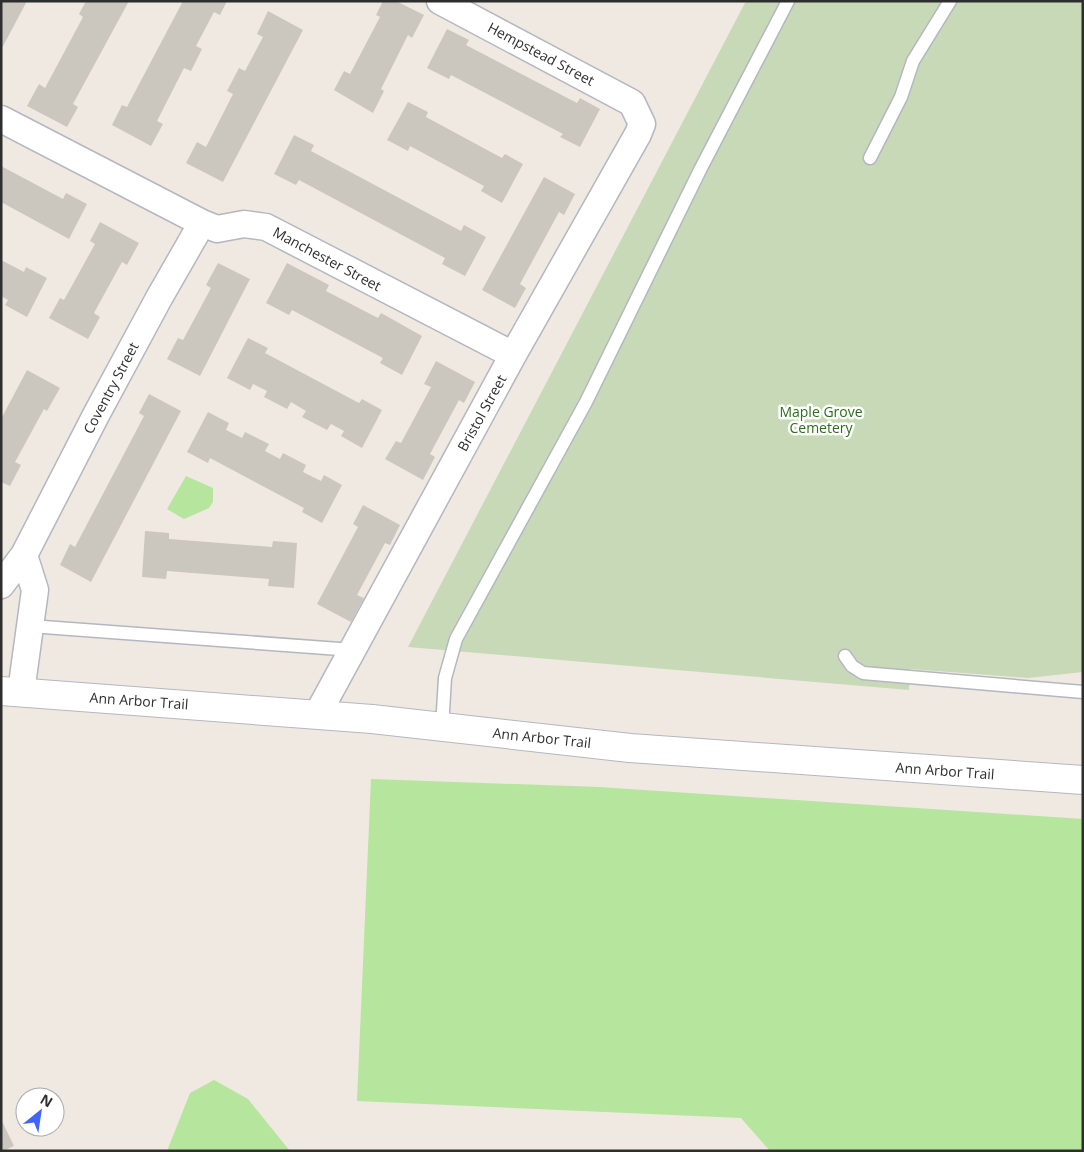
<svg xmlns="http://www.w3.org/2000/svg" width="1084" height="1152" font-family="'Open Sans',sans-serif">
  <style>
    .green { fill: #b6e59e }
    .cemetery { fill: #c8d9b8 }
    .building { fill: #cbc7bf }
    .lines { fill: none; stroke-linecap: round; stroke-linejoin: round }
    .service-casing { stroke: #b4b7c1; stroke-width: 15 }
    .minor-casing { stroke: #b4b7c1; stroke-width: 29 }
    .tertiary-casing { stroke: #b4b7c1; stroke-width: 30 }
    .service { stroke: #fff; stroke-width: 12 }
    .minor { stroke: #fff; stroke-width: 26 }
    .tertiary { stroke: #fff; stroke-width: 28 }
    .labels { text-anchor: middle; stroke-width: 5; stroke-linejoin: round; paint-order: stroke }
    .street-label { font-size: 14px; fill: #2e2e2e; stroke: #fff }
    .park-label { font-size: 14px; fill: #2c6e1b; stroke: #fff }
  </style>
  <rect width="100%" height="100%" fill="#efe9e1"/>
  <path class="green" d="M186,476L213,488V502L209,508L184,519L167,509Z
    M371,779L599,787L1083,819V1151H770L741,1118L357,1101Z
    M214,1080L248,1099L290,1151H167L190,1093Z"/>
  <path class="cemetery" d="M746,1H1083V672L1028,678L910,669L909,690L408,647Z"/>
  <path class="building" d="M1,1H27L1,50Z
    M86,1H129L73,104L78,107L67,127L27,106L39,84L45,88L83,17L79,14Z
    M183,1H227L220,15L214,12L196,46L202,49L191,71L184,68L157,121L163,124L151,146L112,125L122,105L127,107Z
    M383,1H396L424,15L412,38L408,35L381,89L384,91L373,113L334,90L344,71L350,74L380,17L376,15Z
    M268,11L303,30L223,182L186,163L197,142L206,147L233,94L227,91L239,68L245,71L263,37L257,34Z
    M447,29L469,40L466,45L577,103L580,98L600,109L580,147L560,137L563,134L451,75L449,79L427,68Z
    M408,102L428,112L426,117L502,158L505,154L523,164L502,203L481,191L484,186L410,146L408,151L387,140Z
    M294,135L314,145L311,151L461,231L464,225L486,237L465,276L442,264L445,258L299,180L296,185L274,174Z
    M1,166L63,199L66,193L87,204L69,239L1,202Z
    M544,177L575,194L564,215L559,212L520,284L526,288L515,308L482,290Z
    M100,222L139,243L127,265L122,262L94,313L100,317L88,339L49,318L60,298L64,300L95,244L90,241Z
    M1,260L24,272L26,267L47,278L27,317L5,305L8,300L1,296Z
    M218,263L250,279L200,376L167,359L178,338L183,340L211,288L206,285Z
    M287,263L329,285L326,291L378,318L381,313L422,336L402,375L380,363L383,358L292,310L289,315L266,303Z
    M248,338L268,348L265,353L359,403L362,399L382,410L362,448L341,436L344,431L331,424L327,430L302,417L306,411L291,402L287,409L264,397L267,391L253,384L250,390L227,378Z
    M436,361L475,382L464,403L459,400L430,454L435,457L423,480L385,459L396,441L401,443L431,387L424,384Z
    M27,370L60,388L47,411L44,409L15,462L21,465L10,486L1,482V419Z
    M149,394L181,411L91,582L60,565L70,544L75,547L144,416L139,413Z
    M208,412L229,423L226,430L242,438L245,432L269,444L265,451L280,459L283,453L306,465L303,472L321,481L324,475L342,485L322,523L302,512L304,508L210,458L208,463L187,452Z
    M363,505L400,525L390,545L385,543L357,595L364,598L351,622L317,604L358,527L353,524Z
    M145,531L169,533V539L272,547L273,541L297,543L294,588L268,586L269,579L167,571L166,579L142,577Z
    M1,1119L14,1146L3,1151H1Z"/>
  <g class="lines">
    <g class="service-casing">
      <path id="service" d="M870,158L901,97L913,61L950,1
        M30,626L353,650
        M845,656L852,666L863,673L1083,692
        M442,727L445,678L456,639L586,402L700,170L788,1"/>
    </g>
    <g class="minor-casing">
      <path id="minor" d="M1,119L202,223L217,229L244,224L266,227L513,355
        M1,585L24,555L96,415L159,298L202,223
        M21,692L35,590L24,555
        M317,715L513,355L638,134L642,124L632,103L440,1"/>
    </g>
    <g class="tertiary-casing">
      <path id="tertiary" d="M1,691L372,719L630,748L1083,780"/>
    </g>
    <use href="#service" class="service"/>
    <use href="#minor" class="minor"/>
    <use href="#tertiary" class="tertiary"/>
  </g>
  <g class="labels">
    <g class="street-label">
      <text transform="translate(541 54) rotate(28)" y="5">Hempstead Street</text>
      <text transform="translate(327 259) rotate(28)" y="5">Manchester Street</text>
      <text transform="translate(111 388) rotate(-62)" y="5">Coventry Street</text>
      <text transform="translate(482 413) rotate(-61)" y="5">Bristol Street</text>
      <text transform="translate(139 701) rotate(4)" y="5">Ann Arbor Trail</text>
      <text transform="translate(542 738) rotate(6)" y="5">Ann Arbor Trail</text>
      <text transform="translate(945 771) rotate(4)" y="5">Ann Arbor Trail</text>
    </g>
    <g class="park-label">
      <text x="821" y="417">Maple Grove<tspan x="821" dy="16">Cemetery</tspan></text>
    </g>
  </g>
  <rect width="1084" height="1152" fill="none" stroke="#2e2e2e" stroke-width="5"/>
  <g transform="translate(40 1112) rotate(30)"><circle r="24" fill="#ffffff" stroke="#ababab"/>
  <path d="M0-4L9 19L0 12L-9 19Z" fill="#4264fb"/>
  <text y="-8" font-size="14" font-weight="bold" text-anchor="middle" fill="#2e2e2e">N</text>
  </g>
</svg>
